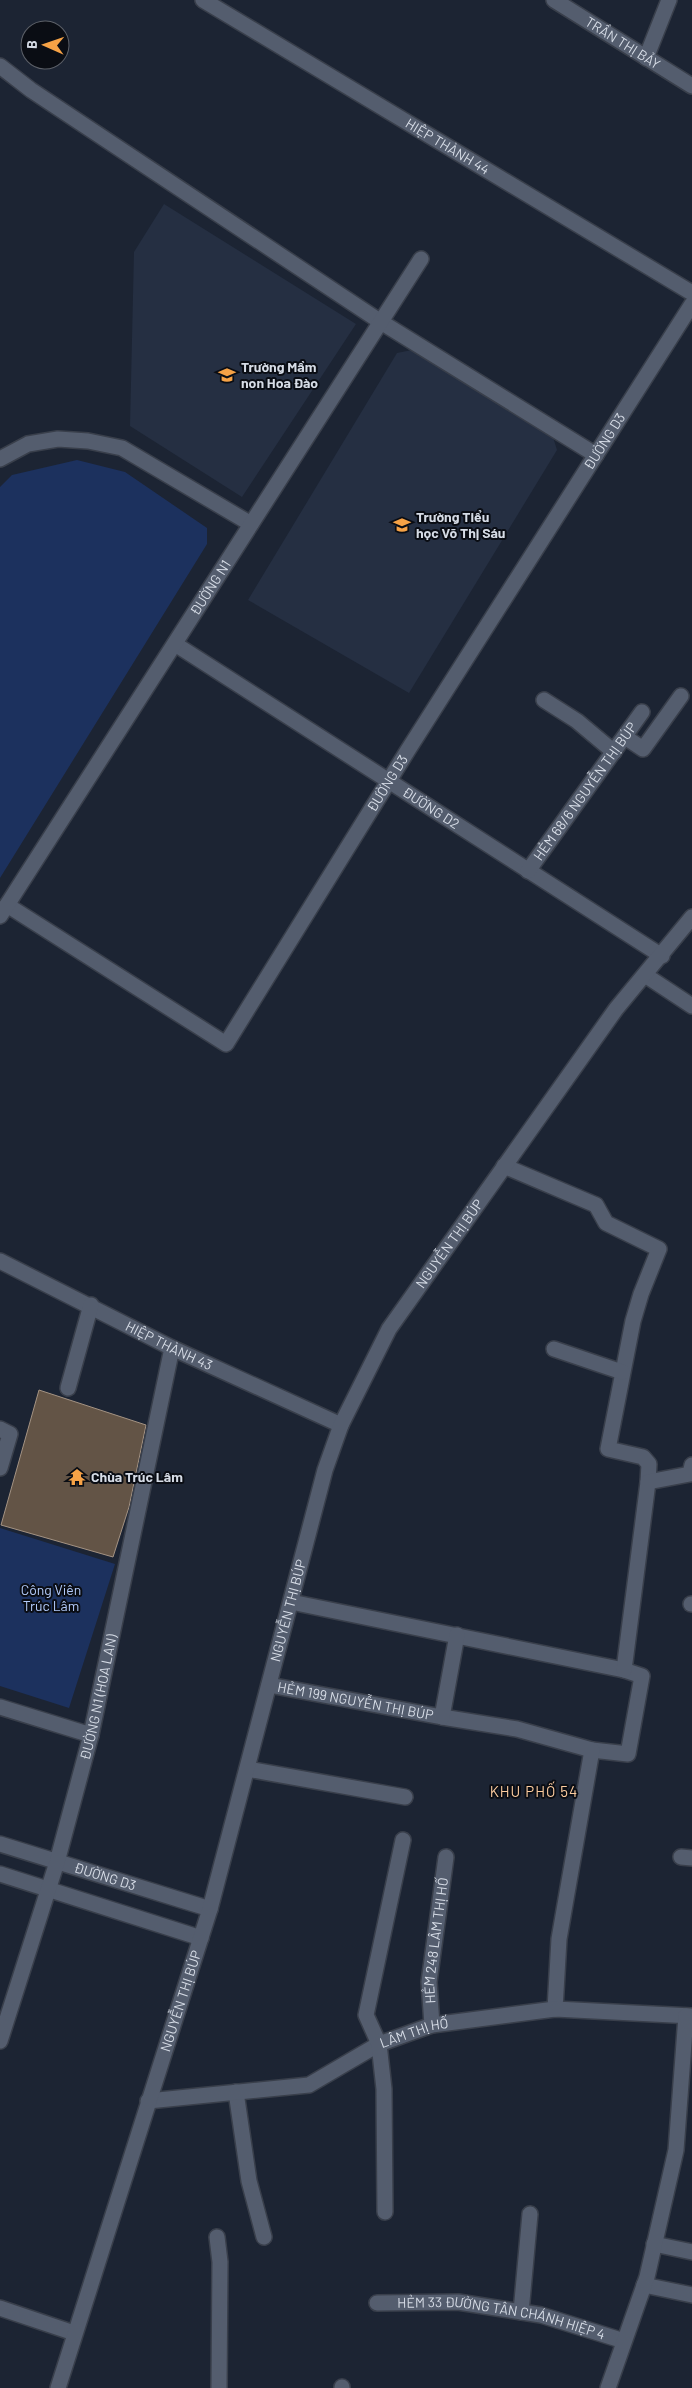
<svg xmlns="http://www.w3.org/2000/svg" width="692" height="2388" font-family="Barlow,sans-serif">
  <style>
    .built { fill: #252f42 }
    .green { fill: #1c315e }
    .building { fill: #635446; stroke: #a49383 }
    .lines { fill: none; stroke-linecap: round; stroke-linejoin: round }
    .minor-casing { stroke: #393f4b; stroke-width: 18 }
    .minor { stroke: #545d6e; stroke-width: 15 }
    .labels { text-anchor: middle; stroke-width: 4; stroke-linejoin: round; paint-order: stroke }
    .street-label { font-size: 14px; fill: #d6dce6; stroke: #0a0d14 }
    .poi-label { font-size: 14px; font-weight: bold; fill: #d6dce6; stroke: #0a0d14; text-anchor: start }
    .park-label { font-size: 14px; fill: #b4ccfc; stroke: #0a0d14 }
    .neighbourhood-label { font-size: 15px; letter-spacing: 1px; fill: #fdcda0; stroke: #0a0d14 }
  </style>
  <rect width="100%" height="100%" fill="#1c2433"/>
  <path class="built" d="M164,204L356,324L242,497L130,426L134,252Z
    M412,350L552,434L557,450L409,693L248,600L397,353Z"/>
  <path class="green" d="M77,460L125,472L207,528V544L0,878V487L12,475Z
    M0,1528L115,1564L69,1708L0,1686Z"/>
  <path class="building" d="M39,1390L146,1425L129,1507L113,1557L1,1525Z"/>
  <g class="lines">
    <g class="minor-casing">
      <g id="minor">
        <path id="s1" d="M203,0L692,293"/>
        <path id="s2" d="M554,0L692,86"/>
        <path d="M646,58L669,0"/>
        <path d="M0,66L31,90L381,322L596,455"/>
        <path d="M0,459L28,444L58,439L88,441L122,448L251,524"/>
        <path id="s3" d="M175,644L662,956"/>
        <path d="M544,700L577,721L614,752"/>
        <path d="M625,737L643,749L681,696"/>
        <path id="s4" d="M528,871L642,712"/>
        <path id="s5" d="M7,905L226,1044L408,750L692,304"/>
        <path id="s6" d="M0,916L421,259"/>
        <path d="M645,975L692,1006"/>
        <path d="M504,1166L596,1205L606,1223L659,1249L641,1294L633,1321L608,1449L643,1457L649,1464L648,1482"/>
        <path id="s7" d="M0,1261L172,1348L341,1425"/>
        <path d="M554,1349L622,1372"/>
        <path d="M68,1388L91,1305"/>
        <path d="M0,1429L10,1434L0,1468"/>
        <path d="M291,1602L624,1670L642,1676L628,1754L592,1750"/>
        <path d="M691,1604H692"/>
        <path d="M624,1670L648,1482L690,1474L692,1465"/>
        <path id="s8" d="M269,1685L442,1717L517,1729L592,1750L559,1939L555,2009"/>
        <path d="M0,1707L91,1735"/>
        <path d="M442,1717L457,1635"/>
        <path d="M247,1769L405,1797"/>
        <path id="s9" d="M0,1844L210,1909"/>
        <path d="M681,1857L692,1858"/>
        <path d="M0,1874L201,1938"/>
        <path id="s10" d="M432,2025L429,1982L446,1857"/>
        <path id="s11" d="M0,2041L57,1862L91,1735L172,1348"/>
        <path d="M236,2092L249,2181L264,2237"/>
        <path id="s12" d="M148,2101L309,2085L379,2044L432,2025L555,2009L692,2016"/>
        <path d="M385,2212L384,2089L379,2044L366,2015L403,1840"/>
        <path d="M217,2237L220,2262L219,2388"/>
        <path d="M654,2244L692,2252"/>
        <path d="M644,2285L692,2295"/>
        <path id="s13" d="M377,2303L458,2302L541,2315L624,2341"/>
        <path d="M0,2308L74,2333"/>
        <path d="M521,2312L530,2214"/>
        <path id="s14" d="M58,2388L210,1909L325,1470L341,1425L389,1329L616,1009L692,917"/>
        <path d="M342,2388V2387"/>
        <path d="M608,2388L647,2277L676,2150L686,2016"/>
      </g>
    </g>
    <use href="#minor" class="minor"/>
  </g>
  <defs>
    <g id="school-bare" transform="scale(1.35)"><path d="M0-5L7-2L0 1L-7-2ZM-4 1L0 2.5L4 1V4Q0 6-4 4Z" fill="#f6a246" stroke="#0a0d14" stroke-width="2.5" paint-order="stroke"/></g>
    <g id="temple-bare" transform="scale(1.35)"><path d="M0-6L5-2H3V0L6.5 2.5H4V6H1.5V3h-3V6H-4V2.5H-6.5L-3 0V-2H-5Z" fill="#f6a246" stroke="#0a0d14" stroke-width="2.5" paint-order="stroke"/></g>
  </defs>
  <g fill-rule="evenodd">
    <use href="#school-bare" x="227" y="375"/>
    <use href="#school-bare" x="402" y="525"/>
    <use href="#temple-bare" x="77" y="1477"/>
  </g>
  <g class="labels">
    <g class="street-label">
      <text dy="5" stroke="none"><textPath href="#s2" startOffset="81">TRẦN THỊ BẢY</textPath></text>
      <text dy="5" stroke="none"><textPath href="#s1" startOffset="285">HIỆP THÀNH 44</textPath></text>
      <text dy="5" stroke="none"><textPath href="#s5" startOffset="971">ĐƯỜNG D3</textPath></text>
      <text dy="5" stroke="none"><textPath href="#s6" startOffset="390">ĐƯỜNG N1</textPath></text>
      <text dy="5" stroke="none"><textPath href="#s5" startOffset="566">ĐƯỜNG D3</textPath></text>
      <text dy="5" stroke="none"><textPath href="#s4" startOffset="98">HẺM 68/6 NGUYỄN THỊ BÚP</textPath></text>
      <text dy="5" stroke="none"><textPath href="#s3" startOffset="304">ĐƯỜNG D2</textPath></text>
      <text dy="5" stroke="none"><textPath href="#s14" startOffset="1216">NGUYỄN THỊ BÚP</textPath></text>
      <text dy="5" stroke="none"><textPath href="#s7" startOffset="189">HIỆP THÀNH 43</textPath></text>
      <text dy="5" stroke="none"><textPath href="#s14" startOffset="811">NGUYỄN THỊ BÚP</textPath></text>
      <text dy="5" stroke="none"><textPath href="#s11" startOffset="358">ĐƯỜNG N1 (HOA LAN)</textPath></text>
      <text dy="5" stroke="none"><textPath href="#s8" startOffset="88">HẺM 199 NGUYỄN THỊ BÚP</textPath></text>
      <text dy="5" stroke="none"><textPath href="#s9" startOffset="110">ĐƯỜNG D3</textPath></text>
      <text dy="5" stroke="none"><textPath href="#s10" startOffset="85">HẺM 248 LÂM THỊ HỐ</textPath></text>
      <text dy="5" stroke="none"><textPath href="#s14" startOffset="406">NGUYỄN THỊ BÚP</textPath></text>
      <text dy="5" stroke="none"><textPath href="#s12" startOffset="280">LÂM THỊ HỐ</textPath></text>
      <text dy="5" stroke="none"><textPath href="#s13" startOffset="126">HẺM 33 ĐƯỜNG TÂN CHÁNH HIỆP 4</textPath></text>
    </g>
    <g class="poi-label">
      <text x="241" y="372">Trường Mầm<tspan x="241" dy="16">non Hoa Đào</tspan></text>
      <text x="416" y="522">Trường Tiểu<tspan x="416" dy="16">học Võ Thị Sáu</tspan></text>
      <text x="91" y="1482">Chùa Trúc Lâm</text>
    </g>
    <g class="park-label">
      <text x="51" y="1595">Công Viên<tspan x="51" dy="16">Trúc Lâm</tspan></text>
    </g>
    <g class="neighbourhood-label">
      <text x="534" y="1797">KHU PHỐ 54</text>
    </g>
  </g>
  <g transform="translate(45 45) rotate(272)"><circle r="24" fill="#0a0d14" stroke="#5c6068"/>
  <path d="M0-4L9 19L0 12L-9 19Z" fill="#f6a246"/>
  <text y="-8" font-size="14" font-weight="bold" text-anchor="middle" fill="#d6dce6">B</text>
  </g>
</svg>
